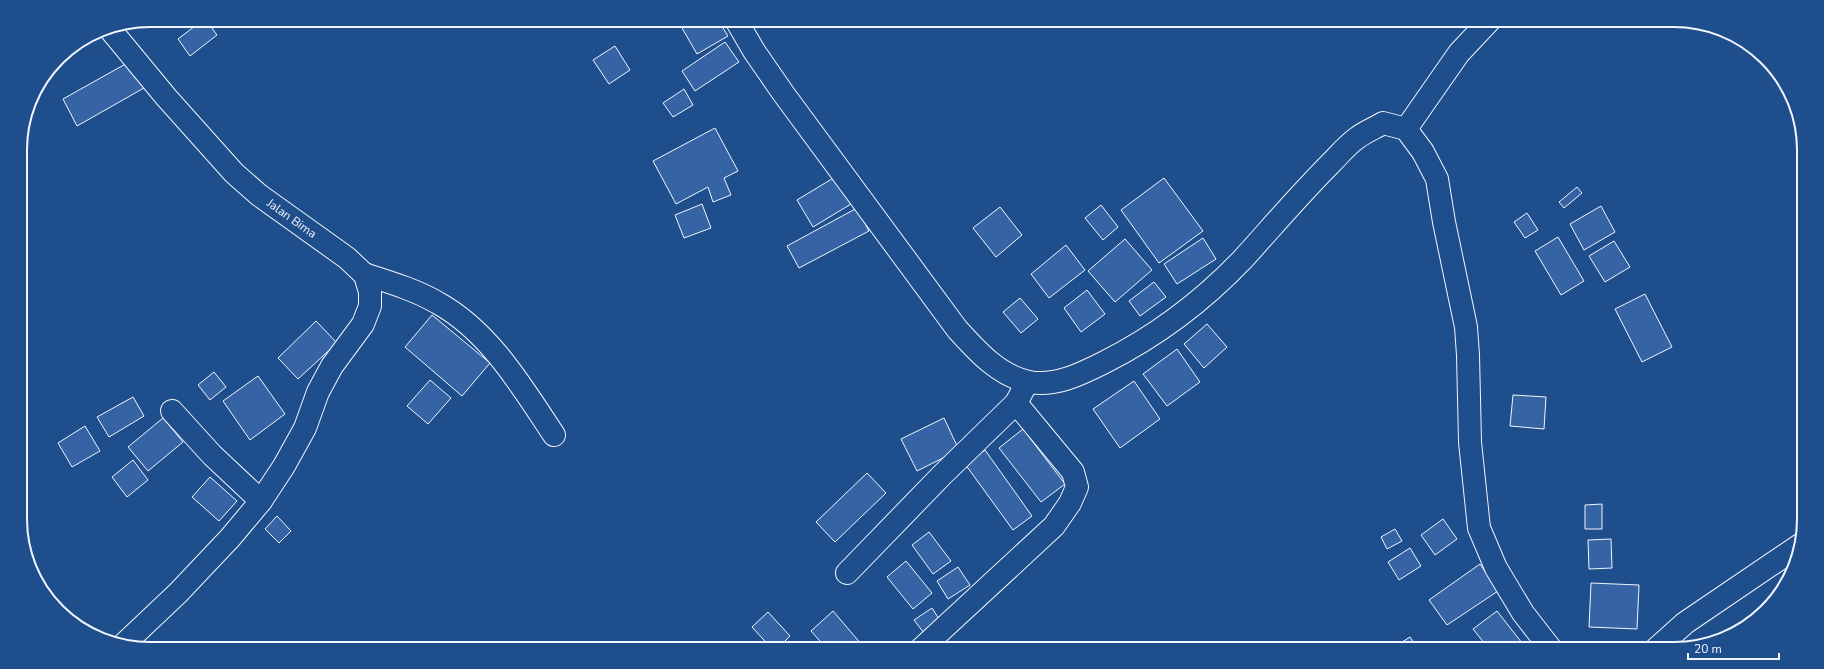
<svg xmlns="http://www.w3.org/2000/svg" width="1824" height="669" font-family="'Nunito Sans',sans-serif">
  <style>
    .building { fill: #3563a3; stroke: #f2f6ff }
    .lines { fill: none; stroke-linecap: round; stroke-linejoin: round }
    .minor-casing { stroke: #f2f6ff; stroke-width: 24 }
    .tertiary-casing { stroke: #f2f6ff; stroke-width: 24 }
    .minor { stroke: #1f4e8c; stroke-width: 22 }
    .tertiary { stroke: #1f4e8c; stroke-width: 22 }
    .labels { text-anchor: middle; stroke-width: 3; stroke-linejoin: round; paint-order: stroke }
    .street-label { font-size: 12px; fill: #f2f6ff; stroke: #1f4e8c }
    .rim { fill: none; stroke: #f2f6ff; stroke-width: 2 }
  </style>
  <rect width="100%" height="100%" fill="#1f4e8c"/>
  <path class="building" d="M178,20H194L181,26Z
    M203,20H206L217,35L190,56L178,39Z
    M695,20H718L728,36L697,54L682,28Z
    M725,42L739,62L695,91L682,71Z
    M615,46L630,70L609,84L593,60Z
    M129,62L144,88L77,126L63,99Z
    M684,89L693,105L673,117L663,103Z
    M715,128L738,171L724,178L731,195L713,202L708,187L676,204L653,161Z
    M840,174L856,201L813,227L797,200Z
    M1164,178L1203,231L1159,263L1121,210Z
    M1577,187L1582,193L1564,208L1559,202Z
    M702,204L711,228L684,238L675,215Z
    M1101,205L1118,227L1103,240L1085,218Z
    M1601,206L1615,232L1584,250L1570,224Z
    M1000,207L1022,235L996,257L973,228Z
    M857,208L869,231L799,268L787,246Z
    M1527,213L1538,230L1525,238L1514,222Z
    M1558,237L1584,281L1561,295L1535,251Z
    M1203,238L1216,259L1177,284L1164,264Z
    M1125,239L1152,270L1115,302L1088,271Z
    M1614,241L1630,267L1605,282L1589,256Z
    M1066,245L1085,270L1049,298L1031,274Z
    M1154,282L1166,297L1140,316L1129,301Z
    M1087,290L1105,314L1081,332L1064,308Z
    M1645,294L1672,347L1642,362L1615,309Z
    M1020,298L1038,319L1021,333L1003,312Z
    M432,315L490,363L462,396L405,347Z
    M316,321L337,343L298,379L278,358Z
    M1207,324L1227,347L1204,368L1184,344Z
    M1177,349L1200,382L1167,406L1143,374Z
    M214,372L226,387L210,400L198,385Z
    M258,376L285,414L250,440L223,401Z
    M430,380L451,398L428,424L407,406Z
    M1134,381L1160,419L1120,448L1093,409Z
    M1513,395L1546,397L1544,429L1510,426Z
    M133,397L144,416L109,437L97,417Z
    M163,418L183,442L148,471L128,447Z
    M944,418L959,450L917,471L901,439Z
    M85,426L100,451L72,467L58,443Z
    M1023,429L1065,484L1041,502L999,448Z
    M985,450L1032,516L1013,530L965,464Z
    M133,460L148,480L127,497L112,477Z
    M867,473L886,493L835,542L816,522Z
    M210,477L237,501L219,521L192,497Z
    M1602,504V529H1585V505Z
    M277,516L291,531L279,543L265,529Z
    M1443,519L1457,539L1435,555L1421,535Z
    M1395,529L1402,541L1387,549L1381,537Z
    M929,532L951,561L933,574L912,545Z
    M1611,539L1612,568L1589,569L1588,540Z
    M1410,548L1421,566L1399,580L1388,562Z
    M906,561L932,593L913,609L887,577Z
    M1480,564L1498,591L1447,625L1429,600Z
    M958,567L970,585L948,599L937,581Z
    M1591,583L1639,585L1637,629L1589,627Z
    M932,608L941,622L924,633L914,620Z
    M833,611L862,645L858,649H827L811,631Z
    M1497,611L1522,643L1515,649H1489L1473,629Z
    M768,612L790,636L777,649H772L752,627Z
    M1410,637L1418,649H1391Z
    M1531,641L1536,649H1520Z
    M1466,642L1470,649H1456Z"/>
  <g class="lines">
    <g class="minor-casing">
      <g id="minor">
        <path id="s1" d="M109,28L166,97L234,173L259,195L347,258L365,275L370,292V306L363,324L332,366L318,392L305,428L284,466L261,501L230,538L178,593L123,645"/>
        <path d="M1406,129L1459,53L1490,20"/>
        <path d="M364,274C389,282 416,290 438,303C490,332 522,387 554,435"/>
        <path d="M172,411L212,455L261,501"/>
        <path d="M847,573L942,475L1016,403L1023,390"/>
        <path d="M921,649L1054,526L1070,503L1077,487L1073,472L1016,403"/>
        <path d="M1656,649L1685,623L1800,545"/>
      </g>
    </g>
    <g class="tertiary-casing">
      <path id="tertiary" d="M736,20L754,51L783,93L957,329C977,351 999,376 1029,382C1055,387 1081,374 1103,363C1155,337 1203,301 1243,259C1272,227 1300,194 1331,163C1339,155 1347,145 1357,138C1365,132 1375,128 1383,123L1406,129L1423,152L1437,179L1444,222L1466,327L1468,355L1470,442L1479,528L1496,568L1523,613L1551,649"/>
    </g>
    <use href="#minor" class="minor"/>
    <use href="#tertiary" class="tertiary"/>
  </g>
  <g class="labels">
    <g class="street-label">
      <text dy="4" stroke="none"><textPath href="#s1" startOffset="265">Jalan Bima</textPath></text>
    </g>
  </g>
  <path d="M0 0H1824V669H0ZM150 27H1674A123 123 0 0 1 1797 150V519A123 123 0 0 1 1674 642H150A123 123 0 0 1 27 519V150A123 123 0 0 1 150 27Z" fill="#1f4e8c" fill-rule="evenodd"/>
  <path class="rim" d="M150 27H1674A123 123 0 0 1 1797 150V519A123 123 0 0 1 1674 642H150A123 123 0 0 1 27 519V150A123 123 0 0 1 150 27Z"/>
  <path d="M1688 653v6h91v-6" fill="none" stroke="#f2f6ff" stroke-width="2"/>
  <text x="1694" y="653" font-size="12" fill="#f2f6ff" stroke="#1f4e8c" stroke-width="3" paint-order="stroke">20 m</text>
</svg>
